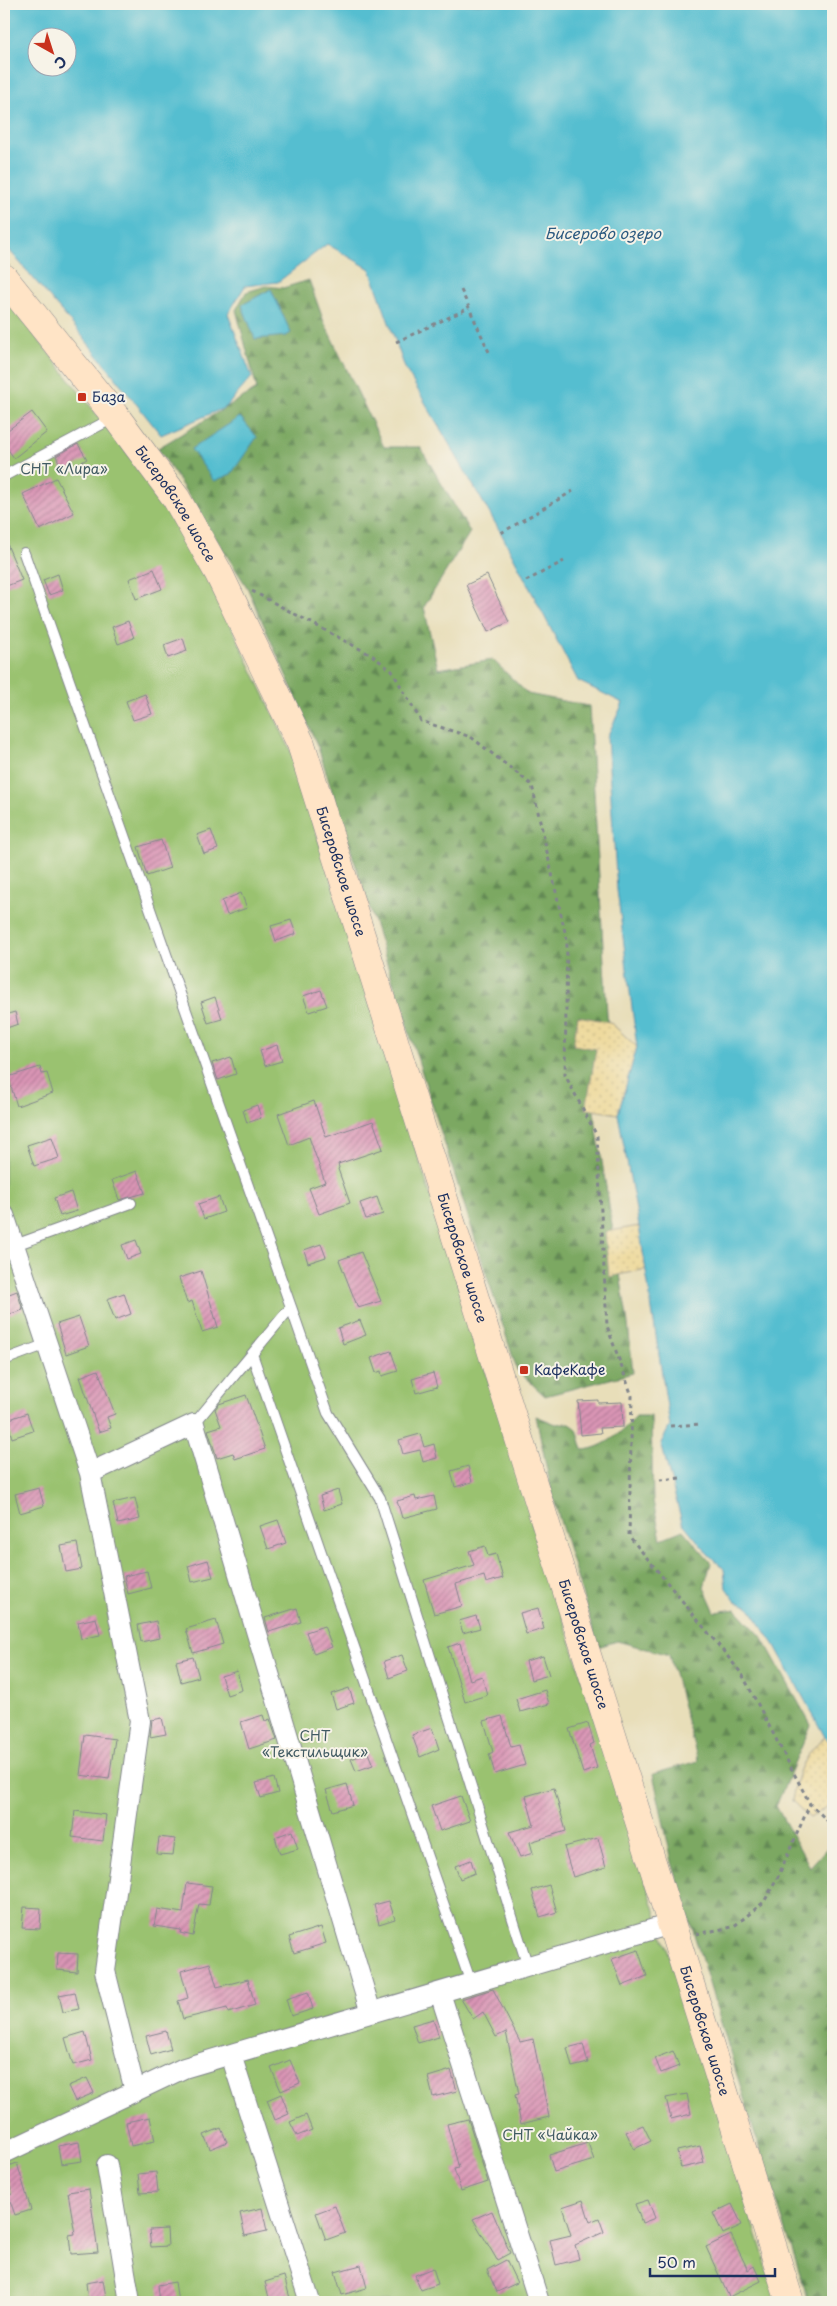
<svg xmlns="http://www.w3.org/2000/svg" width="837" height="2306" font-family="'Playpen Sans',sans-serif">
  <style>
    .forest { fill: url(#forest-firs); stroke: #4b6c60 }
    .sand { fill: url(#sand-dots); stroke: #84847e }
    .green { fill: #9ac26f; stroke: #5a7866 }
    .water { fill: #54bed0; stroke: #387697; fill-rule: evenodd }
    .building { fill: url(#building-hatch) }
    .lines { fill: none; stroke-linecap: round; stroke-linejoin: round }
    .service-casing { stroke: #82868c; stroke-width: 12 }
    .minor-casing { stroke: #82868c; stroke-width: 22 }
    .secondary-casing { stroke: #82868c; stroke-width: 29 }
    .path { stroke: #82868c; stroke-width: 3; stroke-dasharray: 4 4; stroke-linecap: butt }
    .service { stroke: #fff; stroke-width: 10 }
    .minor { stroke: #fff; stroke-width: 20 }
    .secondary { stroke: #ffe4c6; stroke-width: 28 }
    .poi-dot { fill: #c8321e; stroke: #f7f3e8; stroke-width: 2 }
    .labels { text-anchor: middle; stroke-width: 4; stroke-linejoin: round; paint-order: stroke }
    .poi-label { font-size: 14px; fill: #1b2f5e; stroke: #f7f3e8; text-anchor: start }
    .park-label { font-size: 14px; fill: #415b63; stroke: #f7f3e8 }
    .street-label { font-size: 14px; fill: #1b2f5e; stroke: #f7f3e8 }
    .water-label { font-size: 15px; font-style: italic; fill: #2c5a80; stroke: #f7f3e8 }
  </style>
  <defs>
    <pattern id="forest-firs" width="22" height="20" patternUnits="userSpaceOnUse" patternTransform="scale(1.25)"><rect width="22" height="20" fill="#7ba862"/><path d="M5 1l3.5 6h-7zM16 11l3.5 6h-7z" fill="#648954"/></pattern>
    <pattern id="sand-dots" width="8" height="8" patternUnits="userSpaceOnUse" patternTransform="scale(1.25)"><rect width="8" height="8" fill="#eeda9e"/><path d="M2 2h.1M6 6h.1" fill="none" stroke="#ccbb8a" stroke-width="1.8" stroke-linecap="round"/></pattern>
    <pattern id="building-hatch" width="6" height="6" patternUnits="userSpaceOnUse" patternTransform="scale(1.25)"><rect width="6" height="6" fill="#da95b5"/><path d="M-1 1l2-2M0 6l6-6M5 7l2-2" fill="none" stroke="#b07a96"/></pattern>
  </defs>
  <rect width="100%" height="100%" fill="#f7f3e8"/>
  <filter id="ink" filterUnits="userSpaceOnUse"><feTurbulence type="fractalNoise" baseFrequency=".02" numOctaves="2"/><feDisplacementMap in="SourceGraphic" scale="10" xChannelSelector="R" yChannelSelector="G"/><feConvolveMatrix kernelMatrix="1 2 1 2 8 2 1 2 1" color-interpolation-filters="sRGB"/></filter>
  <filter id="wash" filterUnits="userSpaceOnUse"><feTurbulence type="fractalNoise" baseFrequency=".0096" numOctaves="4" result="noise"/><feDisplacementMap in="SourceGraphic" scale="20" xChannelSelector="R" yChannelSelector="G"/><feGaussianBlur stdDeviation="1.12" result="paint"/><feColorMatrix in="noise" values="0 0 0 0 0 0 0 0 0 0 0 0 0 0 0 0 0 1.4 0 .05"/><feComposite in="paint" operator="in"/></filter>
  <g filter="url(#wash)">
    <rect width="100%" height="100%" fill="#e8deb9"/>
    <path class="forest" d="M309,280L324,322L384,447H420L470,532L424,607L438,669L493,660L528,694L589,706L608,1031L590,1087L628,1324L633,1373L545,1396L517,1370L318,747L247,587L158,448L257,389L236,310L246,292L266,286L283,288Z
      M536,1416L556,1424L569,1423L577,1429L583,1450C605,1448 622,1432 636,1416H651L653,1501L661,1539L683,1530L711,1563L704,1587L715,1612L736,1609L762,1637L811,1725L776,1806L810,1867L833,1841V2302H809L759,2147L672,1862L653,1774L698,1761L669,1655L617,1641L598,1647L552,1494Z"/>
    <path class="sand" d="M578,1016L610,1022L637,1047L618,1114L586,1109L596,1049L573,1045Z
      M639,1226L646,1269L609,1277L605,1232Z
      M825,1737L833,1745V1803L810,1818L792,1801C797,1773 802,1756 825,1737Z"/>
    <path class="green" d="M4,296L167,504L208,578L290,749L778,2302H4Z"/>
    <path class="water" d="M4,4H833V1745L825,1737L774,1644L748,1606L736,1602L726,1588L724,1569L708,1554L682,1522L661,1443L670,1426L639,1226L618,1114L637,1047L617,890L607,737L623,703L578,681L501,533L405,368L370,269L327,244L278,282L245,286L228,314L252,377L226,407L161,435L79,332L4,244ZM38,38H68V68H38Z
      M271,289L291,333L286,336L255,339L242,305Z
      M240,417L257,437L231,474L214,481L191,449Z"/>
    <g id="blocks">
      <path class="building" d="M32,412L47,432L14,458L4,444V433Z
        M78,444L87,459L64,472L56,456Z
        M56,478L74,513L40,530L23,494Z
        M4,537L22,580L4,587Z
        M154,569L162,589L136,599L129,579Z
        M58,574L63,590L49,595L43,580Z
        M487,575L509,622L488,632L466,585Z
        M128,621L134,638L118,644L112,627Z
        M183,638L187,651L168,658L164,645Z
        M145,694L152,714L133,720L126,701Z
        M211,830L218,849L204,854L197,835Z
        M161,840L170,868L147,876L138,847Z
        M241,893L247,908L227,915L222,901Z
        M291,920L296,934L276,941L271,926Z
        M321,990L327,1006L309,1012L303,996Z
        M215,997L222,1019L208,1023L201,1002Z
        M15,1012L18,1024L4,1029V1015Z
        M277,1045L282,1061L265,1066L260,1051Z
        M231,1057L236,1074L218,1080L212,1063Z
        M40,1067L42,1074L47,1073L53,1093L17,1106L8,1077Z
        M314,1101L326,1137L373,1121L383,1149L338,1164L339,1168L338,1169L350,1203L319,1214L309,1188L325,1182L309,1137L289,1145L278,1114Z
        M257,1105L261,1118L247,1123L243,1110Z
        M52,1137L59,1158L34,1166L27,1145Z
        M137,1171L145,1193L119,1200L112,1180Z
        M71,1192L77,1211L60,1216L54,1198Z
        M219,1197L224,1212L204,1219L198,1204Z
        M377,1197L383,1214L366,1219L360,1203Z
        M136,1240L141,1254L127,1259L122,1245Z
        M321,1244L326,1257L308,1263L304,1250Z
        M361,1252L381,1301L358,1308L339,1260Z
        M201,1271L218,1327L202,1332L192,1301L187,1303L179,1278Z
        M17,1291L23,1310L4,1316V1296Z
        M124,1293L131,1314L115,1320L107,1299Z
        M79,1317L89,1346L66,1354L57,1324Z
        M360,1320L366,1335L343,1344L338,1328Z
        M391,1351L398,1371L382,1376L381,1371L376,1373L371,1358Z
        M98,1370L115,1414L107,1417L111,1428L99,1432L80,1377Z
        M433,1373L437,1387L416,1393L412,1379Z
        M246,1395L265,1449L235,1459L233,1453L217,1458L208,1430L221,1426L215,1409L219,1404Z
        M598,1400V1403L622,1402L623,1427L600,1428L601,1433L581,1435L578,1401Z
        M27,1413L33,1431L12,1438L7,1420Z
        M420,1434L424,1447L434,1444L437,1458L423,1462L420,1450L403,1454L399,1440Z
        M468,1466L472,1482L455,1487L451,1471Z
        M39,1488L44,1506L20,1513L15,1494Z
        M338,1490L342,1504L324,1510L320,1496Z
        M415,1496L416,1500L434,1496L437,1509L402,1518L397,1501Z
        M135,1498L140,1519L118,1524L113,1503Z
        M278,1520L286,1543L268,1549L260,1526Z
        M77,1543L82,1569L66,1572L61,1546Z
        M485,1546L488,1556L496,1554L503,1578L486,1583L484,1576L456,1584L462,1606L434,1614L424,1580L474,1565L469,1551Z
        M208,1560L213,1577L192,1582L188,1566Z
        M147,1571L151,1588L128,1594L124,1576Z
        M297,1608L301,1622L269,1632L265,1618Z
        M538,1608L544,1629L526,1634L520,1613Z
        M476,1616L480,1628L463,1633L459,1621Z
        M96,1618L100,1635L81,1639L78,1622Z
        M216,1620L223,1644L193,1653L186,1629Z
        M156,1621L159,1638L141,1642L138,1625Z
        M324,1626L332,1647L314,1654L306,1632Z
        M460,1643L470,1680L482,1676L487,1695L465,1702L448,1647Z
        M402,1655L408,1671L389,1678L384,1661Z
        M543,1656L549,1675L531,1680L526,1661Z
        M193,1657L199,1677L181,1682L176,1661Z
        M237,1671L242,1690L227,1695L221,1676Z
        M349,1688L354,1703L336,1709L331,1694Z
        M545,1690L549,1704L520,1712L516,1699Z
        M263,1715L265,1721L270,1719L277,1740L249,1749L241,1722Z
        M502,1716L511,1747L519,1745L525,1765L495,1774L489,1754L493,1752L484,1721Z
        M162,1718L166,1734L150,1737L152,1720Z
        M588,1723L594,1743L590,1745L597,1768L583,1773L569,1729Z
        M432,1728L439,1749L420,1757L412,1735Z
        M85,1735L115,1739L109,1779L80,1775Z
        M368,1753L373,1765L356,1771L351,1759Z
        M274,1778L278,1793L261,1798L256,1783Z
        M347,1784L353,1805L333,1811L326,1790Z
        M554,1788L566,1831L530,1842L533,1853L520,1857L509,1832L534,1825L526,1796Z
        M461,1796L470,1821L440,1831L431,1806Z
        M75,1811L106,1815L103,1841L72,1837Z
        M292,1831L298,1849L280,1854L275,1837Z
        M159,1837L175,1839L173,1855L157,1854Z
        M598,1838L606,1867L573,1877L564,1847Z
        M471,1860L475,1873L460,1879L455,1866Z
        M187,1883L212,1886L209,1905L199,1904L193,1936L180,1933L181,1930L154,1926L157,1909L183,1913Z
        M549,1885L557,1912L540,1917L532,1890Z
        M389,1901L395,1919L379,1924L374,1905Z
        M24,1907L41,1908L40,1929L22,1928Z
        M321,1927L326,1943L294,1953L289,1937Z
        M638,1950L647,1976L622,1986L612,1959Z
        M58,1953L78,1954L77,1972L57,1970Z
        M210,1963L217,1987L248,1979L255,2005L228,2013L227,2008L183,2019L178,2001L188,1998L181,1971Z
        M493,1989L520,2042L533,2039L549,2117L521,2124L515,2095L519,2094L506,2032L496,2037L483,2012L473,2019L461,1999Z
        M75,1992L79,2009L63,2012L59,1995Z
        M308,1992L313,2009L291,2016L286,1999Z
        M433,2019L439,2037L418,2043L412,2025Z
        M166,2031L171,2049L151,2055L146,2036Z
        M85,2032L92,2060L73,2065L65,2038Z
        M583,2044L588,2063L572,2067L567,2048Z
        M673,2051L679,2066L661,2073L655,2058Z
        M290,2060L300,2083L281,2091L271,2068Z
        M451,2070L457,2091L433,2097L428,2077Z
        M87,2078L94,2093L75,2101L68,2086Z
        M281,2094L289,2114L275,2120L267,2100Z
        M687,2094L691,2114L671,2119L666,2098Z
        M306,2115L312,2130L297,2136L290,2122Z
        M150,2117L155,2141L131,2146L126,2122Z
        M468,2119L488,2182L461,2191L454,2169L459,2168L447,2124Z
        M643,2125L651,2141L634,2149L626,2132Z
        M221,2128L227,2142L210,2149L204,2135Z
        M79,2142L82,2161L61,2164L58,2146Z
        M588,2143L594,2160L554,2172L549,2155Z
        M700,2146L704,2163L681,2168L677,2151Z
        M17,2163L31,2210L15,2215L8,2195L12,2194L4,2168Z
        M156,2172L158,2192L140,2193L138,2174Z
        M89,2189L98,2252L71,2254L69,2235L75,2234L68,2192Z
        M583,2200L590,2222L599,2218L604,2232L575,2245L579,2259L556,2265L550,2240L571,2235L562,2207Z
        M648,2200L655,2218L642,2223L635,2204Z
        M732,2204L742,2225L723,2234L713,2213Z
        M335,2206L345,2233L326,2240L316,2213Z
        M262,2208L267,2231L245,2236L240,2213Z
        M492,2211L510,2253L497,2260L473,2219Z
        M167,2229L168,2246L151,2247L149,2230Z
        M731,2235L748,2270L754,2266L761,2281L729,2297L706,2247Z
        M506,2260L517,2283L497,2292L487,2270Z
        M361,2265L367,2288L342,2295L335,2272Z
        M433,2268L438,2284L421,2290L415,2275Z
        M284,2276L291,2302H270L265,2282Z
        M103,2280L106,2297L88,2300L86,2283Z
        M175,2282L178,2302H160L158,2285Z"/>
    </g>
  </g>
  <g filter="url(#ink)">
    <use href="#blocks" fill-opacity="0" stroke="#82868c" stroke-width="1"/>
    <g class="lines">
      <g class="service-casing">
        <path id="service" d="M4,476L115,417
          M24,553L291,1307L194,1424
          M4,1249L131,1203
          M291,1307L328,1413L380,1498L528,1967
          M252,1354L471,1983
          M4,1360L47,1344"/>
      </g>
      <g class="minor-casing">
        <path id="minor" d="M4,1215L90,1473L140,1721L105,1971L135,2091
          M90,1473L194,1424L371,2013
          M440,1993L539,2302
          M231,2055L310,2302
          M4,2153L184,2068L671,1924
          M107,2165L130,2302"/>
      </g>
      <g class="secondary-casing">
        <g id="secondary">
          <path id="s1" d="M4,278L116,417L176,498L218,572L301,744L790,2302"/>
        </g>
      </g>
      <path class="path" d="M461,290L489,352
        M396,342L469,308
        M501,533L573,491
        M526,581L564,561
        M252,591L373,656L392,671L421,721L471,737L532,785L567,941L565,1075L597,1136L607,1326L632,1396L629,1536L742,1674L810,1804L833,1826
        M670,1426L701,1424
        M660,1480L681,1478
        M696,1934L733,1927L764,1902L777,1879L810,1804"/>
      <use href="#service" class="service"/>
      <use href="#minor" class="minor"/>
      <use href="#secondary" class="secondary"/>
    </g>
  </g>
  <g class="poi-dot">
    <rect x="77" y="392" width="10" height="10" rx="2.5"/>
    <rect x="519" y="1365" width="10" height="10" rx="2.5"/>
  </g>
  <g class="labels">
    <g class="poi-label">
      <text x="92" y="402">База</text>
      <text x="534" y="1375">КафеКафе</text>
    </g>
    <g class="park-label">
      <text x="64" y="474">СНТ «Лира»</text>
      <text x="315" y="1741">СНТ<tspan x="315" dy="16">«Текстильщик»</tspan></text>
      <text x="550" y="2140">СНТ «Чайка»</text>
    </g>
    <g class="street-label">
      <text dy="5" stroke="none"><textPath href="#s1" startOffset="284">Бисеровское шоссе</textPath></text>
      <text dy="5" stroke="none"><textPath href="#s1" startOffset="689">Бисеровское шоссе</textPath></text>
      <text dy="5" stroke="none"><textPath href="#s1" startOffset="1094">Бисеровское шоссе</textPath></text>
      <text dy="5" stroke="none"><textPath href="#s1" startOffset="1499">Бисеровское шоссе</textPath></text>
      <text dy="5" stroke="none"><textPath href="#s1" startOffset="1904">Бисеровское шоссе</textPath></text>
    </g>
    <g class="water-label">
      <text x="603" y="239">Бисерово озеро</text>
    </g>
  </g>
  <rect width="837" height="2306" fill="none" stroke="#f7f3e8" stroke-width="20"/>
  <g transform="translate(52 52) rotate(141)"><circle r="24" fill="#f7f3e8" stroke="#9fa5b1"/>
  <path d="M0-4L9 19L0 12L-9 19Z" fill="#c8321e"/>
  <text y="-8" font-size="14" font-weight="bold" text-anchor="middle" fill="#1b2f5e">С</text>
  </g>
  <path d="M650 2268v8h125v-8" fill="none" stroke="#1b2f5e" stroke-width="2.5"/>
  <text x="657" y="2268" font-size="15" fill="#1b2f5e" stroke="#f7f3e8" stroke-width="4" paint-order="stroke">50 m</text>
</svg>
